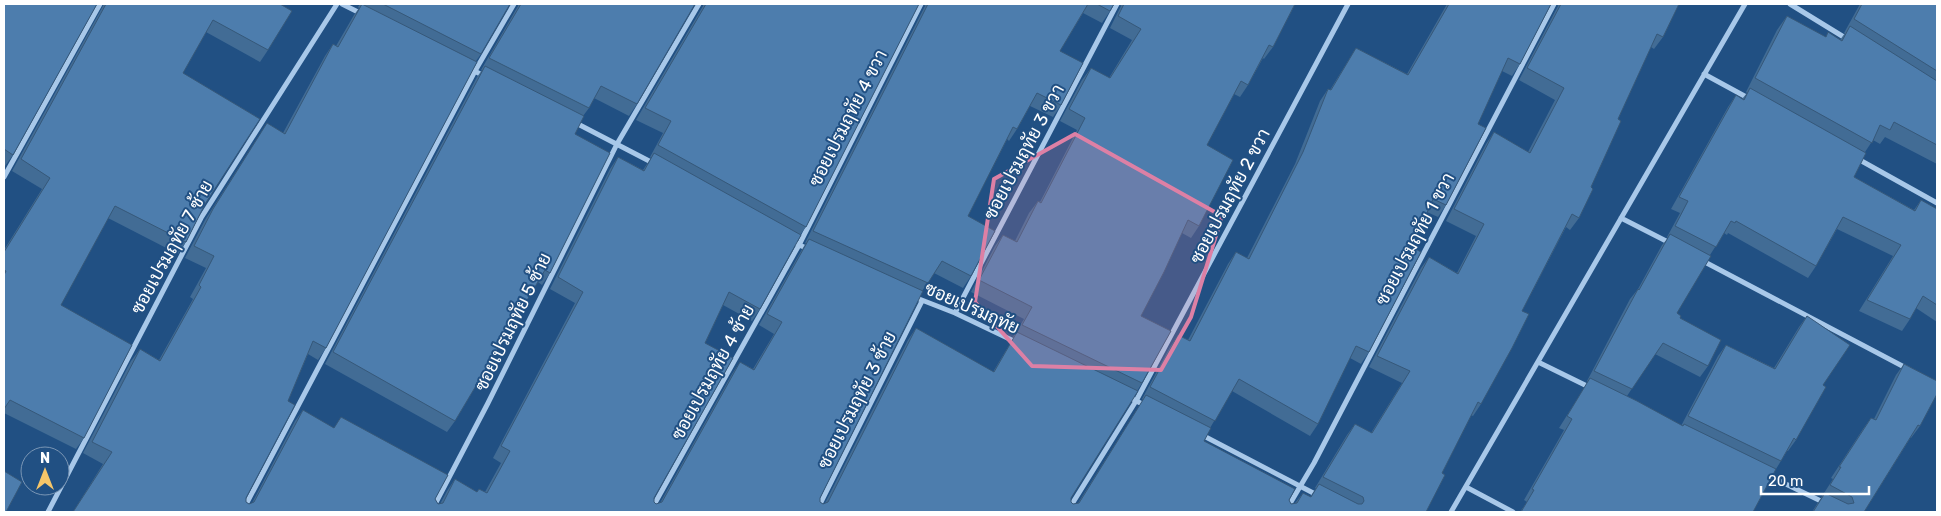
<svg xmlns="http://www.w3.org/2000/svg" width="1941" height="516" font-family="Rubik,Sarabun,sans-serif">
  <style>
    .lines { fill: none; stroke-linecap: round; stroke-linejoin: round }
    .minor { stroke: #a8c8e9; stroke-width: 5 }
    .wall { fill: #426c95 }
    .building { fill: #4d7dad; stroke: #365879 }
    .marked { fill: #dd80a5; fill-opacity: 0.2; stroke: #dd80a5; stroke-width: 4; stroke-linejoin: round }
    .labels { text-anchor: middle; stroke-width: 4; stroke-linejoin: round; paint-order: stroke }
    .street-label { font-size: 18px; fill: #fff; stroke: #215083 }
  </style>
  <rect width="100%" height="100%" fill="#215083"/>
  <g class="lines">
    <path class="minor" d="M342,4L362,14
      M1790,4L1847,39
      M467,67L484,76
      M1704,74L1750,99
      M574,122L653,163
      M1858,159L1937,203
      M4,177L100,4
      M1621,218L1670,243
      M791,241L808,249
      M1701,260L1908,369
      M914,297L955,313L1018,343
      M955,313L1117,4
      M1538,362L1589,387
      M1127,396L1146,406
      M1200,434L1319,496
      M1767,475L1825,503
      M1466,487L1513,512
      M48,512L201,218L337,4
      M242,512L475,71L514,4
      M431,512L488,403L617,144L699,4
      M650,512L799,245L921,4
      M816,512L922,301
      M1067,512L1136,401L1348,4
      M1285,512L1314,463L1554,4
      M1451,512L1745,4"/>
  </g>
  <path class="wall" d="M4,4L13,155L5,166L4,165Z
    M104,4H280L268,50L260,62L206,32L183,73L205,204L186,242L178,254L108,218L61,305L84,438L76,449L4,413V250L42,189L12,171Z
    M360,4H510L481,54L476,61L326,348L318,360L308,354L246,498V502L249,504L252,503L295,421L303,410L435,499L438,504H440L447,491L455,479L477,492L479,489L485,492L501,463L493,458L575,303L550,289L610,169L618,157L643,170L651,158L650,157L663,133L636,120L703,6V4H919L806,227L800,235L760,309L752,321L723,305L705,343L654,498V502L656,504L660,503L732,374L740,362L753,369L774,334L759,325L801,251L806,243H805L925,6L924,4H1114L1110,11L1102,23L1083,13L1060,51L1061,105L1053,117L1030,106L1017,129L1009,141L1007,139L968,216L971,276L963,288L934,273L922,291L820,498V502L823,504L825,503L908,340L916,328L993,372L1014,337H1013L1024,319L971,292L995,246L1003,235L1015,241L1029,213L1038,201L1040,202L1077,130L1060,121L1082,80L1091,68L1109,78L1132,40L1110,28L1121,6L1120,4H1295L1273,47L1264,59L1263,58L1248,85L1240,97L1234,94L1207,145L1199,226L1191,238L1182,233L1141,316L1142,383L1071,498V502L1073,504L1078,503L1143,400L1142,399L1170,347L1178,335L1188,340L1228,264L1236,252L1247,258L1295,164L1320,101L1328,89L1330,90L1356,48L1407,74L1447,4H1551L1520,64L1512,76L1502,71L1478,124L1446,205L1438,217L1427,212L1412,247L1369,352L1361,364L1350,358L1318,424L1310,436L1232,391L1210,428L1204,441L1289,500L1291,504L1295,503L1303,493L1310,497L1316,488H1315L1347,435L1355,424L1371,433L1402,383L1369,367L1421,268L1429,257L1457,273L1476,236L1446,221L1486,144L1494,132L1528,152L1555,100L1519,80L1558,6L1557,4H1679L1663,37L1654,49L1651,47L1618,119L1579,218L1570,230L1566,227L1522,311L1481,404L1473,416L1471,415L1442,473L1426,512H73L103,464L83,453L131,361L140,349L159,360L193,299L190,297L206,268L185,258L205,220L267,123L283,133L325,56L333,44L336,46L354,15L359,8L358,7Z
    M518,4H695L637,104L629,116L594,98L589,108L583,116L575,134L550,273L542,285L538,282L455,421L447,432L325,364L477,77L482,70H481L518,6Z
    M1860,4H1937V164L1885,137L1880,144L1873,140L1865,152L1854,177L1914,210L1921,200L1937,209V322L1916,308L1910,319L1902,331L1859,311L1893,256L1837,229L1816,266L1808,278L1728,233L1727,235L1724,233L1710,255L1677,313L1708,366L1700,377L1655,354L1627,396L1681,426L1718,356L1726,345L1774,368L1799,327L1807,316L1823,385L1796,440L1788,451H1787L1776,469L1753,512H1520L1527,502L1524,500L1564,430L1559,428L1588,382L1587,381L1630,299L1638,289L1662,245L1668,238L1667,237L1680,213L1671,209L1728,107L1736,95L1742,99L1747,93L1746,92L1777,30L1787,16L1825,37L1840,40L1845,33H1844Z
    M1904,364L1920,426L1911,438V437L1864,512H1812L1833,479L1831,478L1863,429L1871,418L1874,419L1896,375Z"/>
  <path class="building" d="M4,4H97L13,155L4,149Z
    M106,4H280L292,11L268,50L213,20L183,73L260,119L205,204L186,242L115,206L61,305L132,345L84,438L10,400L4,409V275L6,271L4,270V252L50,178L21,159Z
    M362,4L477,62L326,348L313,341L288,401L295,405L246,498V502L249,504L254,502L303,410L334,428L341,417L448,475L435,499L438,504L443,503L455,479L477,492L479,489L487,493L510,451L501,446L583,292L558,277L618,157L644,171L654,153L801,235L760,309L729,292L705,343L733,358L654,498V502L656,504L662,502L740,362L754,370L782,322L767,314L809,239L923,291L820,498V502L823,504L828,502L916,328L994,372L1017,332L1138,391L1071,498V502L1073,504L1079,503L1146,395L1211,428L1204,441L1295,489L1289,500L1291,504L1297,503L1303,493L1311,497L1319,484L1358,504H1362L1364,501L1363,497L1323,477L1355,424L1372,433L1410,371L1377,356L1429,257L1458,274L1484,224L1454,209L1494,132L1530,153L1564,88L1527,68L1561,4H1679L1663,37L1657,34L1618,119L1621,121L1591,187L1593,189L1579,218L1572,214L1522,311L1529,314L1512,348L1481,404L1478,402L1442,473L1445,475L1426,512H73L112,452L92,442L140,349L160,361L201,287L199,285L214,256L194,246L213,209L267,123L285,134L333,44L338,47Z
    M383,4H510L481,54Z
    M521,4H695L637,104L601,86L589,108L489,58Z
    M706,4H919L806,227L658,145L671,121L645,108Z
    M928,4H1088L1060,51L1083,63L1061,105L1037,93L1017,129L1013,127L968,216L995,231L971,276L942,261L928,283L813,231Z
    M1097,4H1114L1110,11Z
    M1124,4H1295L1273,47L1269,45L1248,85L1241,81L1207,145L1233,160L1199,226L1188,220L1164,272L1141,316L1171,331L1142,383L1022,325L1032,307L979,280L1003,235L1017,242L1038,201L1041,203L1085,118L1069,109L1091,68L1110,78L1141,29L1118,16Z
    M1449,4H1551L1520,64L1508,58L1478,124L1486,128L1446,205L1433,199L1412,247L1421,252L1369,352L1356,346L1318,424L1239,379L1215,421L1150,387L1178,335L1190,341L1236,252L1249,259L1303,152L1328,89L1331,90L1356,48L1408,75Z
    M1862,4H1937V71L1854,19Z
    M1787,16L1826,37L1828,32L1842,41L1850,26L1937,81V145L1894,122L1890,130L1880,125L1872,143L1755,78Z
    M485,66L584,116L575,134L610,153L550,273L545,270L455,421L333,352Z
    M1750,88L1866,153L1854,177L1915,211L1921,200L1937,209V305L1923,296L1910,319L1867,300L1901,245L1843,217L1816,266L1736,221L1735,223L1731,221L1716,247L1675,226L1688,201L1679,197L1736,95L1744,100Z
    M1670,234L1711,256L1677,313L1681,316L1680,318L1721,340L1708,366L1663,343L1632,389L1594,371L1638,289L1639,290Z
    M1807,316L1850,345L1823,385L1826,387L1796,440L1794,438L1781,461L1688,416L1726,345L1775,369Z
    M1904,364L1937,381V394L1920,426L1918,425L1864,512H1813L1825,493L1848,504L1854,503L1852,497L1830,485L1841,467H1839L1871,418L1876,420Z
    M1590,378L1637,401L1683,426L1684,424L1776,469L1753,512H1521L1534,490L1532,489L1572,419L1567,416Z
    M4,471L22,482L6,512H4Z"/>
  <path class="marked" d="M1075,134L1222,216L1191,317L1161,370L1032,366L975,302L994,179Z"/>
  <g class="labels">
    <g class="street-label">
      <text transform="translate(848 118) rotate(-63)" y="6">ซอยเปรมฤทัย 4 ขวา</text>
      <text transform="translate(1024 152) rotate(-62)" y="6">ซอยเปรมฤทัย 3 ขวา</text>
      <text transform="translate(1230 196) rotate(-62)" y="6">ซอยเปรมฤทัย 2 ขวา</text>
      <text transform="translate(1415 239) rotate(-62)" y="6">ซอยเปรมฤทัย 1 ขวา</text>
      <text transform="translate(172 247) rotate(-61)" y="6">ซอยเปรมฤทัย 7 ซ้าย</text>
      <text transform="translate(972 308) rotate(24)" y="6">ซอยเปรมฤทัย</text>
      <text transform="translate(513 322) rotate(-64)" y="6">ซอยเปรมฤทัย 5 ซ้าย</text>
      <text transform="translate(713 372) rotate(-61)" y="6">ซอยเปรมฤทัย 4 ซ้าย</text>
      <text transform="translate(857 400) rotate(-63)" y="6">ซอยเปรมฤทัย 3 ซ้าย</text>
    </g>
  </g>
  <rect width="1941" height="516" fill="none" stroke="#ffffff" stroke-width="10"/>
  <g transform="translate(45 471)"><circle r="24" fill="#215083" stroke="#7a96b5"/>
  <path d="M0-4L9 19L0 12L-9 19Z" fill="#f6c669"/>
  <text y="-8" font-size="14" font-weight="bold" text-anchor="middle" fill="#ffffff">N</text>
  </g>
  <path d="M1761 486v8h108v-8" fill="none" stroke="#ffffff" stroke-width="2.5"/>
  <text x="1768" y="486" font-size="15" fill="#ffffff" stroke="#215083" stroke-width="4" paint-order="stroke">20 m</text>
</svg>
